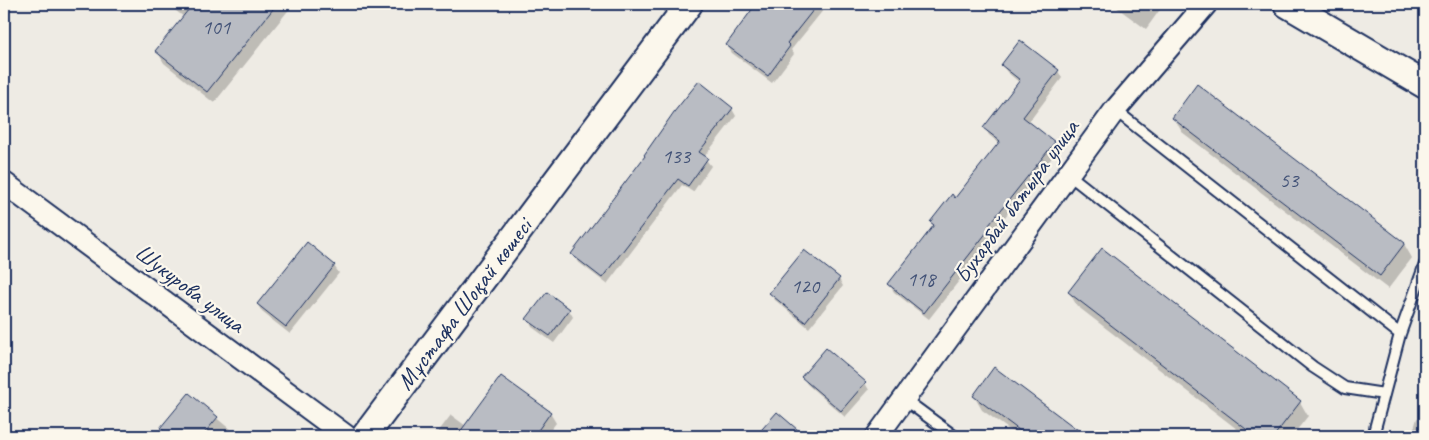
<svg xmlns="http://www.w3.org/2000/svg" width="1429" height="440" font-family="Caveat,sans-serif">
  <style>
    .shadow { fill: #0003 }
    .building { fill: #b9bcc3; stroke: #1b2f5e }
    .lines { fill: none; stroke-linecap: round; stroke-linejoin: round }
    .service-casing { stroke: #1b2f5e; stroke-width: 14 }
    .minor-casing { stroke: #1b2f5e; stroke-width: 25 }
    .tertiary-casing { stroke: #1b2f5e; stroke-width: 30 }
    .service { stroke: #fbf7ec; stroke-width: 10 }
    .minor { stroke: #fbf7ec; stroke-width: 21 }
    .tertiary { stroke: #fbf7ec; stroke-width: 26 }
    .labels { text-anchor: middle; stroke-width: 4.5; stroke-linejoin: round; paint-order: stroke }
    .number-label { font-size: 21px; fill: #425277 }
    .street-label { font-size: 24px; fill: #1b2f5e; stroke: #fbf7ec }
  </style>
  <rect width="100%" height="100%" fill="#eeebe4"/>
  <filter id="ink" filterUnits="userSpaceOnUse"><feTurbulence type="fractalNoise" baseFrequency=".02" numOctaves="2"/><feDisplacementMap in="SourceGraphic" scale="10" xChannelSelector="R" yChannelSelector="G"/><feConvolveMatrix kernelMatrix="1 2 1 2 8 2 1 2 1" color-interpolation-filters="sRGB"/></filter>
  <g filter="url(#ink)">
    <path class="shadow" d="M167,4H289L291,7L214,103L164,63L157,51L184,17Z
      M778,4H828L791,50L794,54L772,83L732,53L727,45L761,25Z
      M1112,4H1164L1146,29Z
      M1002,65L1058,71L1062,78L1028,123L1054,143L1058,150L993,232L995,235L929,319L894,292L890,285L934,227L931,222L955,199L1000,144L989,135L985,128L1020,83L1007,72Z
      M732,109L736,116L704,157L711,166L693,192L682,185L607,284L577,261L573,254Z
      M1174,118L1404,244L1412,258L1388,289L1182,132Z
      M334,266L339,273L290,334L262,312L258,305Z
      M839,279L843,286L809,328L775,300L771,293Z
      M1069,292L1300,402L1308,416L1292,436H1246L1077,306Z
      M569,310L573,317L554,343L532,327L528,319Z
      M994,369L1084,436H1018L982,410L974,396Z
      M803,377L865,383L869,390L845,417L807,384Z
      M189,395L238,436L166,435L162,428Z
      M550,413L556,423L546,436H435L451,415L466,426Z
      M1417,418L1425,420V436H1412Z"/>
    <path class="building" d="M193,4H277L207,92L155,51Z
      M756,4H818L787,43L790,46L768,76L726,45Z
      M1020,40L1059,70L1023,117L1055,142L989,225L991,227L924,313L888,284L934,225L930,222L952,194L955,198L1000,141L983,128L1020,80L1001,65Z
      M699,81L733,108L699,152L708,158L688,186L678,179L602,278L571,254L645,156L644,155L674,112Z
      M1197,84L1405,243L1380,276L1172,118Z
      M307,242L335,265L286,327L257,304Z
      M1102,248L1301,401L1274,436H1255L1068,292Z
      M804,250L840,278L805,322L769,293Z
      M547,292L570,309L550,336L526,319Z
      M826,348L866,382L841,411L801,377Z
      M994,367L1086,436H1027L973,396Z
      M501,376L551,412L534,436H457Z
      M189,393L218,417L202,436H171L160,428Z
      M777,412L805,436H756Z"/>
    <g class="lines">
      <g class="service-casing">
        <path id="service" d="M1115,110L1400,334
          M1068,174L1313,367L1345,388L1384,394
          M904,399L954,436
          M1373,436L1400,334L1425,264"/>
      </g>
      <g class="minor-casing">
        <path id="minor" d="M4,183L346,436
          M877,436L1115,110L1206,4"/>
      </g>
      <g class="tertiary-casing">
        <path id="tertiary" d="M1287,4L1425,85
          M365,436L689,4"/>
      </g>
      <use href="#service" class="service"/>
      <use href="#minor" class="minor"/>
      <use href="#tertiary" class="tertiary"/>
    </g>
  </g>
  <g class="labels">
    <g class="number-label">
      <text x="216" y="34">101</text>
      <text x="676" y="163">133</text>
      <text x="1289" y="187">53</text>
      <text x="921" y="286">118</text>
      <text x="805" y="293">120</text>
    </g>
    <g class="street-label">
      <text transform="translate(1016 201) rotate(-54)" y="8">Бухарбай батыра улица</text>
      <text transform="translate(190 288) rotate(37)" y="8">Шукурова улица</text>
      <text transform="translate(464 304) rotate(-53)" y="8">Мұстафа Шоқай көшесі</text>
    </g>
  </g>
  <rect width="1429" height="440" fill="none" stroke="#fbf7ec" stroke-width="20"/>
  <rect x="10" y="10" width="1409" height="420" fill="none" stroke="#1b2f5e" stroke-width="2" filter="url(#ink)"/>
</svg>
